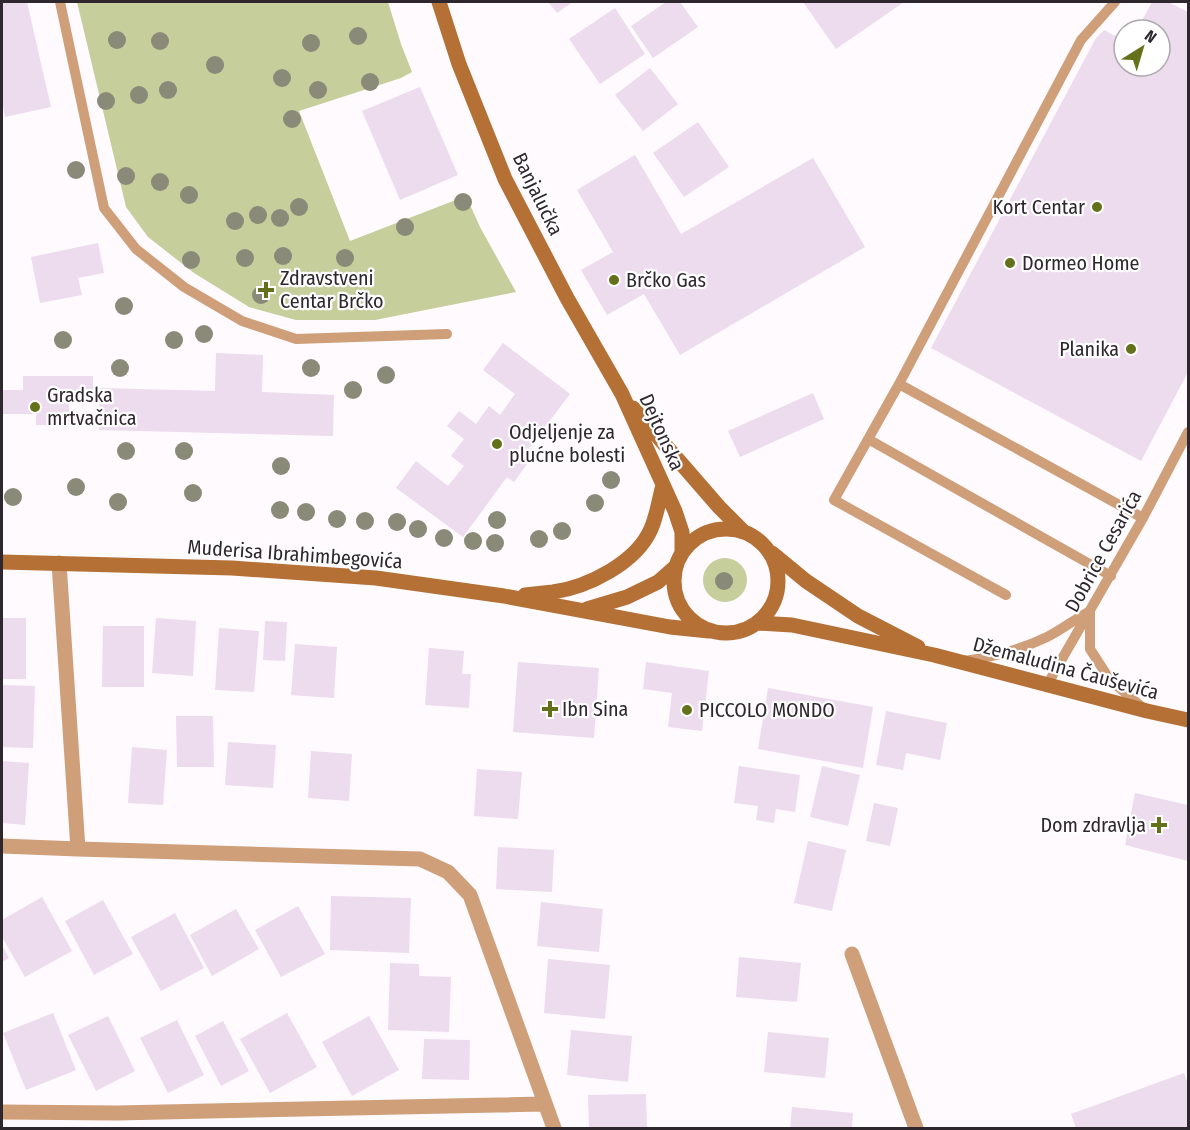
<svg xmlns="http://www.w3.org/2000/svg" width="1190" height="1130" font-family="'Fira Sans Condensed',sans-serif">
  <style>
    .green { fill: #c6ce9c }
    .building { fill: #eddbee }
    .lines { fill: none; stroke-linecap: round; stroke-linejoin: round }
    .service { stroke: #cf9f7a; stroke-width: 10 }
    .minor { stroke: #cf9f7a; stroke-width: 15 }
    .secondary { stroke: #b57035; stroke-width: 15 }
    .tree { fill: #8a8a78 }
    .poi-dot { fill: #64701a; stroke: #fff; stroke-width: 2 }
    .labels { text-anchor: middle; stroke-width: 4.5; stroke-linejoin: round; paint-order: stroke }
    .street-label { font-size: 20px; fill: #2e272e; stroke: #fff }
    .poi-label { font-size: 20px; fill: #2e272e; stroke: #fff; text-anchor: start }
  </style>
  <rect width="100%" height="100%" fill="#fefafe"/>
  <path class="green" d="M77,2H388L401,44L412,72L401,78L299,111L350,241L466,196L480,227L516,292L375,320H296L249,307L194,273L148,237L126,207Z
    M703 580a22 22 0 1 1 44 0a22 22 0 1 1-44 0Z"/>
  <path class="building" d="M2,2H27L51,107L5,117L2,100Z
    M548,2H573L557,13Z
    M666,2H680L698,27L653,58L631,26Z
    M803,2H904L836,49Z
    M1152,2H1168L1188,12V372L1141,461L931,348L1096,38L1104,30L1124,41V66H1160V30H1137Z
    M615,8L645,54L600,84L569,39Z
    M650,68L678,104L643,131L615,95Z
    M420,87L458,175L400,200L362,111Z
    M698,122L729,167L684,197L653,153Z
    M635,155L681,234L813,158L865,247L680,355L644,294L607,315L581,270L613,252L577,190Z
    M98,243L104,273L78,278L82,295L40,303L31,257Z
    M503,343L570,394L529,448L535,453L514,482L507,477L463,537L396,488L416,461L448,486L464,466L451,456L464,439L447,426L459,411L476,424L489,406L500,415L515,394L483,370Z
    M216,353L263,355L262,392L334,395L333,436L99,430L100,388L215,391Z
    M23,376H93V400H69V425H36V414H2V390H23Z
    M813,393L824,419L740,457L728,431Z
    M2,618H26V679H2Z
    M156,618L196,621L193,676L152,673Z
    M265,621L287,622L285,661L263,660Z
    M103,626H144V687H102Z
    M219,628L259,631L254,692L215,690Z
    M295,644L337,647L334,698L291,695Z
    M429,648L464,651L462,674H471L469,708L425,705Z
    M518,662L599,668L594,738L513,732Z
    M646,662L709,671L702,731L668,727L672,693L643,689Z
    M2,685L35,686L33,748L2,747Z
    M768,688L873,707L863,768L758,749Z
    M886,711L947,723L940,760L906,753L903,770L876,765Z
    M176,716H213L214,767H177Z
    M228,742L276,745L273,788L225,785Z
    M132,747L167,750L163,805L128,803Z
    M311,751L352,754L349,801L308,798Z
    M2,761L29,763L25,825L2,823Z
    M739,766L800,775L795,812L776,809L774,823L756,820L758,806L734,803Z
    M822,766L860,775L848,826L810,817Z
    M477,769L522,772L518,819L474,816Z
    M1135,793L1188,805V861L1125,845Z
    M874,803L898,808L890,846L866,841Z
    M808,841L846,850L832,911L794,903Z
    M498,847L554,850L552,892L496,889Z
    M331,896L411,898L409,953L330,950Z
    M42,897L72,951L25,977L2,937V920Z
    M103,900L133,954L94,975L65,921Z
    M541,902L603,909L599,952L537,946Z
    M298,906L325,954L281,977L255,930Z
    M236,909L259,949L212,976L190,935Z
    M175,913L204,968L161,991L131,937Z
    M2,945L9,958L2,962Z
    M739,957L801,963L797,1002L736,997Z
    M548,959L610,965L605,1019L544,1013Z
    M390,963L419,964V976L451,977L449,1032L388,1030Z
    M53,1013L76,1070L26,1090L3,1033Z
    M287,1013L317,1067L270,1093L240,1039Z
    M108,1016L135,1071L96,1091L68,1035Z
    M369,1016L399,1070L352,1096L322,1042Z
    M177,1020L204,1075L168,1093L140,1038Z
    M223,1021L249,1071L221,1086L195,1036Z
    M571,1030L632,1036L628,1082L567,1075Z
    M768,1032L829,1038L825,1078L764,1072Z
    M424,1039L470,1040L469,1080L422,1079Z
    M1184,1073L1188,1084V1128H1076L1071,1114Z
    M646,1094L647,1128H589L588,1095Z
    M792,1107L853,1113L852,1128H790Z"/>
  <g class="lines">
    <path class="service" d="M60,2L104,208L136,249L184,287L242,321L296,339L447,334
      M899,384L1081,40L1115,2
      M868,439L1111,576
      M1006,595L834,500L899,384L1143,518
      M1090,612V649L1110,680L1142,707
      M964,661C993,657 1020,650 1047,637C1061,630 1074,620 1088,612
      M1047,685L1143,518L1188,432"/>
    <path class="minor" d="M59,563L78,849L420,859L448,872L470,895L554,1128
      M2,846L78,849
      M852,954L916,1128
      M2,1112L117,1113L544,1104"/>
    <path class="secondary" d="M439,2L459,64L505,179L567,298L622,394L675,511L682,532V551
      M633,408L719,507L743,531
      M674 581a52 52 0 1 1 104 0a52 52 0 1 1-104 0Z
      M772,553L806,581L858,616L918,647
      M2,562L232,568L376,578L504,596L670,627L709,631
      M525,595C534,594 544,593 553,592C588,587 636,563 651,529C657,515 659,500 663,485
      M587,609L627,597L658,582L675,567
      M757,623L792,625L934,655L1147,711L1188,720"/>
  </g>
  <g class="tree">
    <circle cx="358" cy="36" r="9"/>
    <circle cx="117" cy="40" r="9"/>
    <circle cx="160" cy="41" r="9"/>
    <circle cx="311" cy="43" r="9"/>
    <circle cx="215" cy="65" r="9"/>
    <circle cx="282" cy="78" r="9"/>
    <circle cx="370" cy="82" r="9"/>
    <circle cx="168" cy="90" r="9"/>
    <circle cx="318" cy="90" r="9"/>
    <circle cx="139" cy="95" r="9"/>
    <circle cx="106" cy="101" r="9"/>
    <circle cx="292" cy="119" r="9"/>
    <circle cx="76" cy="170" r="9"/>
    <circle cx="126" cy="176" r="9"/>
    <circle cx="160" cy="182" r="9"/>
    <circle cx="189" cy="195" r="9"/>
    <circle cx="463" cy="202" r="9"/>
    <circle cx="299" cy="207" r="9"/>
    <circle cx="258" cy="215" r="9"/>
    <circle cx="280" cy="218" r="9"/>
    <circle cx="235" cy="221" r="9"/>
    <circle cx="405" cy="227" r="9"/>
    <circle cx="283" cy="256" r="9"/>
    <circle cx="245" cy="258" r="9"/>
    <circle cx="345" cy="258" r="9"/>
    <circle cx="191" cy="260" r="9"/>
    <circle cx="261" cy="295" r="9"/>
    <circle cx="124" cy="306" r="9"/>
    <circle cx="204" cy="334" r="9"/>
    <circle cx="63" cy="340" r="9"/>
    <circle cx="174" cy="340" r="9"/>
    <circle cx="120" cy="368" r="9"/>
    <circle cx="311" cy="368" r="9"/>
    <circle cx="386" cy="375" r="9"/>
    <circle cx="353" cy="390" r="9"/>
    <circle cx="126" cy="451" r="9"/>
    <circle cx="184" cy="451" r="9"/>
    <circle cx="281" cy="466" r="9"/>
    <circle cx="611" cy="480" r="9"/>
    <circle cx="76" cy="487" r="9"/>
    <circle cx="193" cy="493" r="9"/>
    <circle cx="13" cy="497" r="9"/>
    <circle cx="118" cy="502" r="9"/>
    <circle cx="595" cy="503" r="9"/>
    <circle cx="280" cy="510" r="9"/>
    <circle cx="306" cy="512" r="9"/>
    <circle cx="337" cy="519" r="9"/>
    <circle cx="497" cy="520" r="9"/>
    <circle cx="365" cy="521" r="9"/>
    <circle cx="397" cy="522" r="9"/>
    <circle cx="418" cy="529" r="9"/>
    <circle cx="562" cy="531" r="9"/>
    <circle cx="444" cy="538" r="9"/>
    <circle cx="539" cy="539" r="9"/>
    <circle cx="473" cy="541" r="9"/>
    <circle cx="495" cy="543" r="9"/>
    <circle cx="724" cy="581" r="9"/>
  </g>
  <g class="poi-dot">
    <circle cx="1097" cy="207" r="6"/>
    <circle cx="1010" cy="263" r="6"/>
    <circle cx="614" cy="280" r="6"/>
    <path d="M263 281h6v6h6v6h-6v6h-6v-6h-6v-6h6z"/>
    <circle cx="1131" cy="349" r="6"/>
    <circle cx="35" cy="407" r="6"/>
    <circle cx="497" cy="444" r="6"/>
    <path d="M547 700h6v6h6v6h-6v6h-6v-6h-6v-6h6z"/>
    <circle cx="687" cy="710" r="6"/>
    <path d="M1156 816h6v6h6v6h-6v6h-6v-6h-6v-6h6z"/>
  </g>
  <g class="labels">
    <g class="street-label">
      <text transform="translate(538 194) rotate(64)" y="7">Banjalučka</text>
      <text transform="translate(662 432) rotate(66)" y="7">Dejtonska</text>
      <text transform="translate(1103 551) rotate(-61)" y="7">Dobrice Cesarića</text>
      <text transform="translate(295 554) rotate(4)" y="7">Muderisa Ibrahimbegovića</text>
      <text transform="translate(1066 668) rotate(15)" y="7">Džemaludina Čauševića</text>
    </g>
    <g class="poi-label">
      <text x="1085" y="214" text-anchor="end">Kort Centar</text>
      <text x="1022" y="270">Dormeo Home</text>
      <text x="280" y="285">Zdravstveni<tspan x="280" dy="23">Centar Brčko</tspan></text>
      <text x="626" y="287">Brčko Gas</text>
      <text x="1119" y="356" text-anchor="end">Planika</text>
      <text x="47" y="402">Gradska<tspan x="47" dy="23">mrtvačnica</tspan></text>
      <text x="509" y="439">Odjeljenje za<tspan x="509" dy="23">plućne bolesti</tspan></text>
      <text x="562" y="716">Ibn Sina</text>
      <text x="699" y="717">PICCOLO MONDO</text>
      <text x="1146" y="832" text-anchor="end">Dom zdravlja</text>
    </g>
  </g>
  <rect width="1190" height="1130" fill="none" stroke="#2e272e" stroke-width="6"/>
  <g transform="translate(1142 48) rotate(37)"><circle r="28" fill="#ffffff" stroke="#aba9ab" stroke-width="1.5"/>
  <path d="M0-4.5L10 22L0 15L-10 22Z" fill="#64701a"/>
  <text y="-9" font-size="16" font-weight="bold" text-anchor="middle" fill="#2e272e">N</text>
  </g>
</svg>
